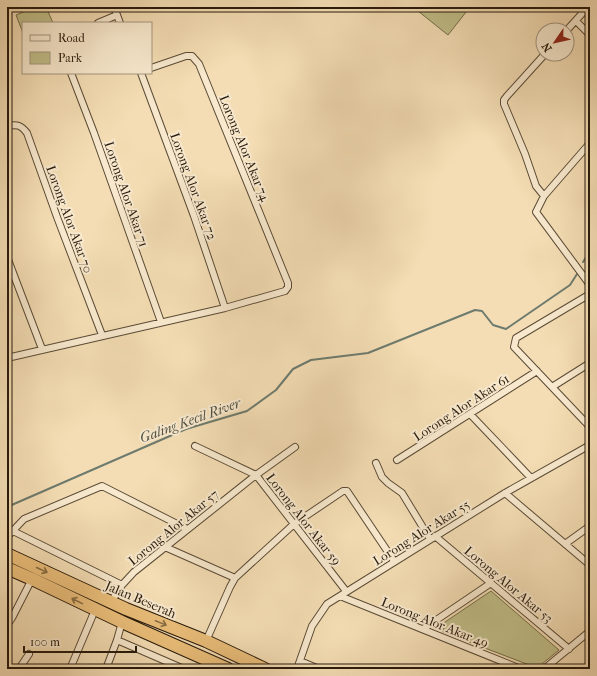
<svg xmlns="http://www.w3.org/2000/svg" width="597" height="676" font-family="'IM FELL French Canon',serif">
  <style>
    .green { fill: #c1bf89; stroke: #746c4a }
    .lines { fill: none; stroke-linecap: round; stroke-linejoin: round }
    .stream { stroke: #6d7b6e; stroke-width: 2 }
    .street-casing { stroke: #5a4b36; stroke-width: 8 }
    .highway-casing { stroke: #271a0c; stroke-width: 14 }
    .street { stroke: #f8e9ce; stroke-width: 6 }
    .highway { stroke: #eabe7a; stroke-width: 12 }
    .oneway { stroke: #886c43 }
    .labels { text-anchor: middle; stroke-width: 4; stroke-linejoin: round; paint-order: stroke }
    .street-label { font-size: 13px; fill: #271a0c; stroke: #f8e9ce }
    .water-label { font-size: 14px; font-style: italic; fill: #505245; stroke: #f8e9ce }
  </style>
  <rect width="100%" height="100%" fill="#f4ddb4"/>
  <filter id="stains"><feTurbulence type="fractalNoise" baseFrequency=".005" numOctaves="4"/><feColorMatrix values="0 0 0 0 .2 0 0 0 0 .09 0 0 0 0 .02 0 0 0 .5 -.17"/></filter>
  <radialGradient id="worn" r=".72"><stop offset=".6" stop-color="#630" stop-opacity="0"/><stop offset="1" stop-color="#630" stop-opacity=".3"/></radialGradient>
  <path class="green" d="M35,7H46L53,23H23V33L16,15Z
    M413,7H470L448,35Z
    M491,591L559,650L537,668L443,632L445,622Z"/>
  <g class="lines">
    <path class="stream" d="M583,262L590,251
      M7,507L186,429L247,411L276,390L293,369L311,360L368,353L475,310L482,311L493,325L506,329L570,285L577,274"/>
    <g class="street-casing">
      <path id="street" d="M114,7L120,23
        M576,21L590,35
        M98,23L117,15
        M567,30L588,7
        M71,73L94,133L161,322
        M141,73L194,216L225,308
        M7,126C17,124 21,125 27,133L57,217L102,335
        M590,143L544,196L536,212L590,285
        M544,196L536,186L525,154L504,104V100L507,96L545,54
        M7,257L42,349
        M585,278L590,270
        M590,294L516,338L514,347L590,427
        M7,358L225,308L285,291L288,287V283L199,64L192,56H186L151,68
        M552,387L590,363
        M470,414L531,478
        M195,446L256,475L346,591
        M397,460L537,371
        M376,463L382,477L388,483L402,493L430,539
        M505,493L590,565
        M13,531L122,585
        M435,536L569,649
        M7,537L24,519L102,486L187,529
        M565,544L590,526
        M165,547L235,578
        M340,596L521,669
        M111,602L122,585L134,572L256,475L295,447
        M7,625L12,618L32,579
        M423,629L491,583
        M117,640L184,669
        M206,641L230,587L235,578L294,524L343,491H347L349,494L394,561
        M300,661L319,669
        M19,669L29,654
        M70,669L95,610
        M106,669L117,640L122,622
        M297,669L312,626L327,604L505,493L590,445
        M544,669L590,631"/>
    </g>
    <g class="highway-casing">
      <path id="highway" d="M7,554L126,609L206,641L265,669
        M7,568L32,579L122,622L228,669"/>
    </g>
    <use href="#street" class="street"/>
    <use href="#highway" class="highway"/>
  </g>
  <defs><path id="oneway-shaft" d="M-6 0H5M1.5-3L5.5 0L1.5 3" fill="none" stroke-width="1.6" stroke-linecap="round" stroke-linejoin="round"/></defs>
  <g class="oneway">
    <use href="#oneway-shaft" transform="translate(42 570) rotate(25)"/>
    <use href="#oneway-shaft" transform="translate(77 601) rotate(-154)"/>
    <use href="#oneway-shaft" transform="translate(161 623) rotate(22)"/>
  </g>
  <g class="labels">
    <g class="street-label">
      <text transform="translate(245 148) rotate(68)" y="5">Lorong Alor Akar 74</text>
      <text transform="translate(194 186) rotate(70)" y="5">Lorong Alor Akar 72</text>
      <text transform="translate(127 194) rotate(71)" y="5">Lorong Alor Akar 71</text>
      <text transform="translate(70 219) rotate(70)" y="5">Lorong Alor Akar 70</text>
      <text transform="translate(461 407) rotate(-33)" y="5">Lorong Alor Akar 61</text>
      <text transform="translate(304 519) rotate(52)" y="5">Lorong Alor Akar 59</text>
      <text transform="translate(173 527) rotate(-39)" y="5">Lorong Alor Akar 57</text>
      <text transform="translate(421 532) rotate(-32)" y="5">Lorong Alor Akar 55</text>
      <text transform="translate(509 584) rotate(40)" y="5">Lorong Alor Akar 53</text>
      <text transform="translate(141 599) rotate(23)" y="5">Jalan Beserah</text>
      <text transform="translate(435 622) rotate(22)" y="5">Lorong Alor Akar 49</text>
    </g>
    <g class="water-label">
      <text transform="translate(190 420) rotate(-20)" y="5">Galing Kecil River</text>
    </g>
  </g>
  <rect width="597" height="676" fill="none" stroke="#f4ddb4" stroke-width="24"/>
  <rect x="8" y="8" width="581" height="660" fill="none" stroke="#271a0c" stroke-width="2"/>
  <rect x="12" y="12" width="573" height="652" fill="none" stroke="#271a0c"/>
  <rect x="22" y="22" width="130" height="52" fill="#f8e9ce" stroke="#a49680"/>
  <rect x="30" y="35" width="20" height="6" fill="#f8e9ce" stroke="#a49680"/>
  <text x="58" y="42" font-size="12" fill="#271a0c">Road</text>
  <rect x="30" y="52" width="20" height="12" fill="#c1bf89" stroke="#a49680"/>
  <text x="58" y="62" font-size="12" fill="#271a0c">Park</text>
  <g transform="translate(555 42) rotate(236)"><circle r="19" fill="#f8e9ce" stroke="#a49680"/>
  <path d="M0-3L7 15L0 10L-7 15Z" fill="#8f2418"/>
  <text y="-6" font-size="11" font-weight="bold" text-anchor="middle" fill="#271a0c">N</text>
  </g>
  <path d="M24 646v6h112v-6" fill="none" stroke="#271a0c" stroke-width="2"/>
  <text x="30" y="646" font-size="12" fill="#271a0c" stroke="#f8e9ce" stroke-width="3" paint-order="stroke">100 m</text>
  <rect width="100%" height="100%" filter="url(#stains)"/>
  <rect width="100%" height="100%" fill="url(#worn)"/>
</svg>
